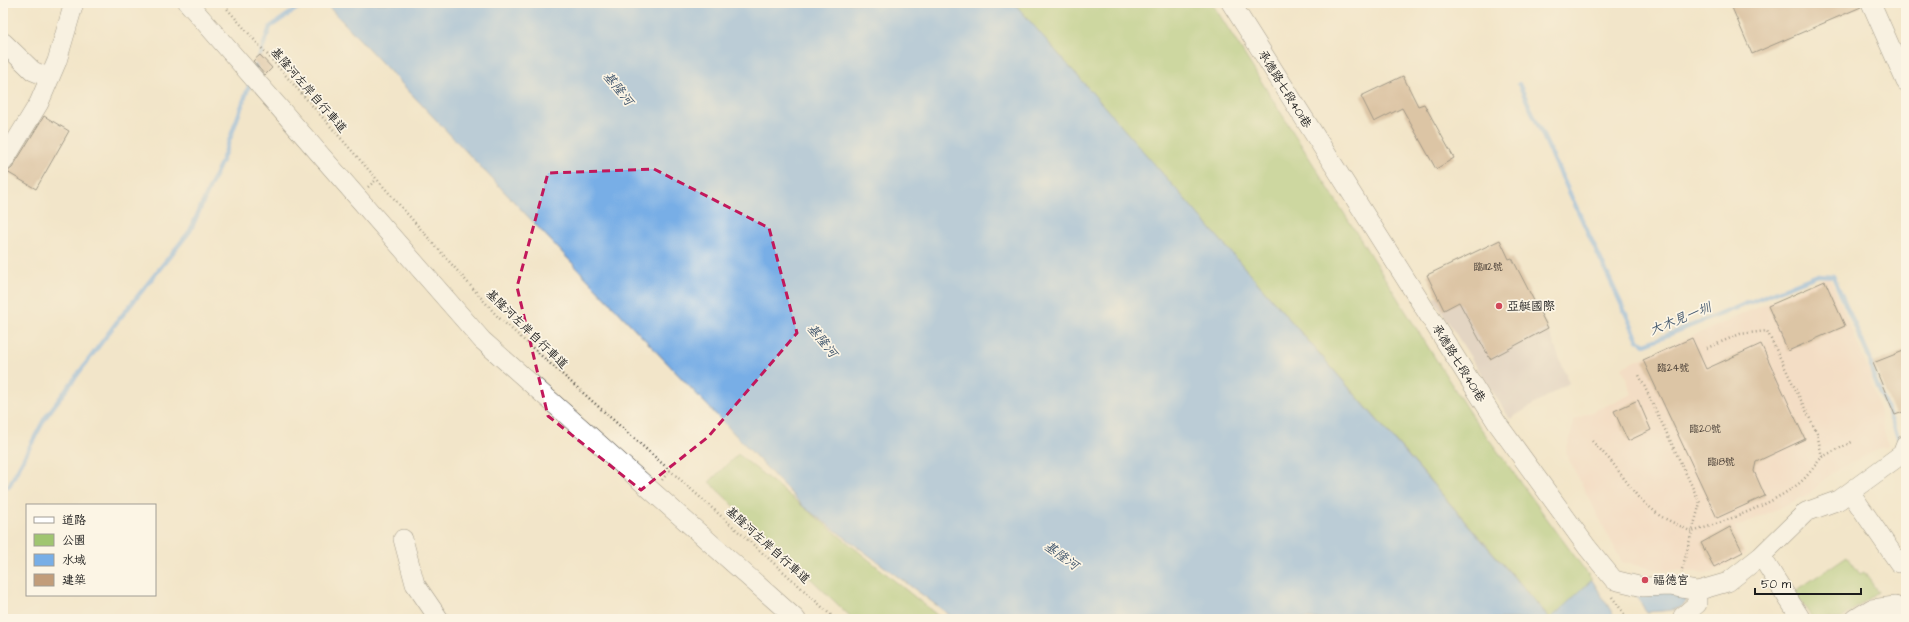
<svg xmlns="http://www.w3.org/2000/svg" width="1909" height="622" font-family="'Architects Daughter','LXGW WenKai TC',sans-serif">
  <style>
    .built { fill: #f4d3c0 }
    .industrial { fill: #d0c0bc }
    .green { fill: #a0c570; stroke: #5e7046 }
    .water { fill: #78aee6; stroke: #4a6581 }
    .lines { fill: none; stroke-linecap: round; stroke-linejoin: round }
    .stream { stroke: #78aee6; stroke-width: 4.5 }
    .building { fill: #c29d7a }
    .minor-casing { stroke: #3c3a36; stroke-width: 20 }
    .path { stroke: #3c3a36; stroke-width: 2.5; stroke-dasharray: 1 3; stroke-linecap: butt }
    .minor { stroke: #fff; stroke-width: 19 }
    .marked { fill: none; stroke: #c2185b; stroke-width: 3; stroke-dasharray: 8 5; stroke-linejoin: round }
    .poi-dot { fill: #d1495b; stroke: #fcf5e5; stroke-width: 1.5 }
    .labels { text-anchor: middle; stroke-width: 3.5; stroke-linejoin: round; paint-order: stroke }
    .number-label { font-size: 10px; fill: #463c34 }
    .street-label { font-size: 12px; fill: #1c1c1c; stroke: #fcf5e5 }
    .poi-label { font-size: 12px; fill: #1c1c1c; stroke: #fcf5e5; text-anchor: start }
    .water-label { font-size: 13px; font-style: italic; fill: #41566d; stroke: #fcf5e5 }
  </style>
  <rect width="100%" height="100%" fill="#fcf5e5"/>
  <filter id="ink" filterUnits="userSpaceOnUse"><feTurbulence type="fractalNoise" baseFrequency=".025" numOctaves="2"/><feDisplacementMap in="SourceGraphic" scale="8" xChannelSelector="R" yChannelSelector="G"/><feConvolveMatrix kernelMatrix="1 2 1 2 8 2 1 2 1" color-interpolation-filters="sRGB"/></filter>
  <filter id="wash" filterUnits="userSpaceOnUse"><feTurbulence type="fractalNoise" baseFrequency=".012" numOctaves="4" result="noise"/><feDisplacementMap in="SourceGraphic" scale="16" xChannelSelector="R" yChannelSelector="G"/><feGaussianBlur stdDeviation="0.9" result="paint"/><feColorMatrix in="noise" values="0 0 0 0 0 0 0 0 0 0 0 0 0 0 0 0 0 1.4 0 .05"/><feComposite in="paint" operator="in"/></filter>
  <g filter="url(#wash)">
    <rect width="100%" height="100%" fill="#f2e5c9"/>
    <path class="built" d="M1829,276L1869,371L1888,445L1834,471L1810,494L1735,528L1745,554L1712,573L1654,569L1622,562L1566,454L1574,420L1632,394L1622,367Z"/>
    <path class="industrial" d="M1512,258L1548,328L1569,383L1510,419L1433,298Z"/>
    <path class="green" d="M1014,3H1212L1469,412L1592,580L1551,619Z
      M738,454L942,619H853L709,482Z
      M1847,556L1860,574L1864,572L1878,592L1841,619H1813L1794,592Z"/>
    <path class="water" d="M325,3H1014L1550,619L1592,580L1616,619H955L804,507Z
      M1632,591H1665L1686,598V602C1680,612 1659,611 1647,612Z"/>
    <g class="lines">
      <path class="stream" d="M254,72L270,27L305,3
        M1519,84L1638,340L1645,344L1818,275L1833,276L1870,359L1872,372L1898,437
        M9,486L45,418L116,323L190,231L223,158L250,83"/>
    </g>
    <g id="blocks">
      <path class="building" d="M1730,3H1860L1861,7L1752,54Z
        M260,55L272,68L265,75L253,61Z
        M1403,76L1418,106L1424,104L1454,158L1436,169L1402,108L1374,122L1361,96Z
        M44,116L69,131L36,189L7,172L12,168Z
        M1500,240L1509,259L1512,258L1548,328L1490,359L1459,302L1444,310L1427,275Z
        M1825,281L1845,326L1788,351L1768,306Z
        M1692,338L1706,369L1761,344L1805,439L1756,462L1754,471L1765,496L1717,518L1643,360Z
        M1906,350V411L1895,415L1873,363Z
        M1638,400L1651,430L1628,441L1614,411Z
        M1730,527L1743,552L1714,567L1701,543Z"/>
    </g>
  </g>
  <g filter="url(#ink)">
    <use href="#blocks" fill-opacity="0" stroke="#3c3a36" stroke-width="1"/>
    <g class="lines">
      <g class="minor-casing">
        <path id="minor" d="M188,3L482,340L796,619
          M1231,3L1497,423L1587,547L1614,580L1643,587L1670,586L1697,591L1728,582L1761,556L1806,512L1839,500L1902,454L1906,444
          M1871,3L1906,82
          M3,42L33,71L50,78
          M3,162L39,103L57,61L74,3
          M1850,492L1899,563
          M403,539L415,584L439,619
          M1761,556L1801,619
          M1683,619V616L1697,604V591
          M1855,619L1871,609L1895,606L1906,618"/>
      </g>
      <path class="path" d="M222,3L498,317L795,582L835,619
        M368,187L376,180
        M1592,441L1611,461L1638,497L1660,516L1692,532L1700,503L1639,375
        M1822,457L1854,441
        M662,480L670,470
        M1681,573L1692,532C1726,521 1768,506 1797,485C1807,478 1814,466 1822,457L1817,433L1767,331L1740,334L1707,348
        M1612,597L1628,619"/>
      <use href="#minor" class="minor"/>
    </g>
  </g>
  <path d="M0 0H1909V622H0ZM654,169L769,228L797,333L708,437L641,490L548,416L517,287L548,173Z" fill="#f2e5c9" fill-opacity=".55" fill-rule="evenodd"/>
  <path class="marked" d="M654,169L769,228L797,333L708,437L641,490L548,416L517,287L548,173Z"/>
  <g class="poi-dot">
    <circle cx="1499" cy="306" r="4"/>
    <circle cx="1645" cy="580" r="4"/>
  </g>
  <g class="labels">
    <g class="number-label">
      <text x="1488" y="270">臨1112號</text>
      <text x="1673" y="371">臨24號</text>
      <text x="1705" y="432">臨20號</text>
      <text x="1721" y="465">臨18號</text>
    </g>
    <g class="street-label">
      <text transform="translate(1285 89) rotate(58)" y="4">承德路七段401巷</text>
      <text transform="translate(309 90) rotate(49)" y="4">基隆河左岸自行車道</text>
      <text transform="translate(527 329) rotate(44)" y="4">基隆河左岸自行車道</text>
      <text transform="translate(1459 363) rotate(58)" y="4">承德路七段401巷</text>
      <text transform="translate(768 545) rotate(42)" y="4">基隆河左岸自行車道</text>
    </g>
    <g class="poi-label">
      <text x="1507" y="310">亞艇國際</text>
      <text x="1653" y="584">福德宮</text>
    </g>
    <g class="water-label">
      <text transform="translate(619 88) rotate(51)" y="5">基隆河</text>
      <text transform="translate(1680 318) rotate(-22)" y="5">大木見一圳</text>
      <text transform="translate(823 340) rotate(51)" y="5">基隆河</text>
      <text transform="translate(1062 555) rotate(36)" y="5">基隆河</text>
    </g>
  </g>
  <rect width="1909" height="622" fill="none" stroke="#fcf5e5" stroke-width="16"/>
  <rect x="26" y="504" width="130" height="92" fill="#fcf5e5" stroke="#a29e95"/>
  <rect x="34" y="517" width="20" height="6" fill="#ffffff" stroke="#a29e95"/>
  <text x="62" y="524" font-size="12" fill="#1c1c1c">道路</text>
  <rect x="34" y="534" width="20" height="12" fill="#a0c570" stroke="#a29e95"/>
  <text x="62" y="544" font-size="12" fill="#1c1c1c">公園</text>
  <rect x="34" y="554" width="20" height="12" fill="#78aee6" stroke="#a29e95"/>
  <text x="62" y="564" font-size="12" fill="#1c1c1c">水域</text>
  <rect x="34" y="574" width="20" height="12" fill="#c29d7a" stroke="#a29e95"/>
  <text x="62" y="584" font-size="12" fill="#1c1c1c">建築</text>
  <path d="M1755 588v6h106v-6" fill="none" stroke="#1c1c1c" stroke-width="2"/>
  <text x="1761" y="588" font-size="12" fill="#1c1c1c" stroke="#fcf5e5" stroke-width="3" paint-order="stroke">50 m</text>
</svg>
